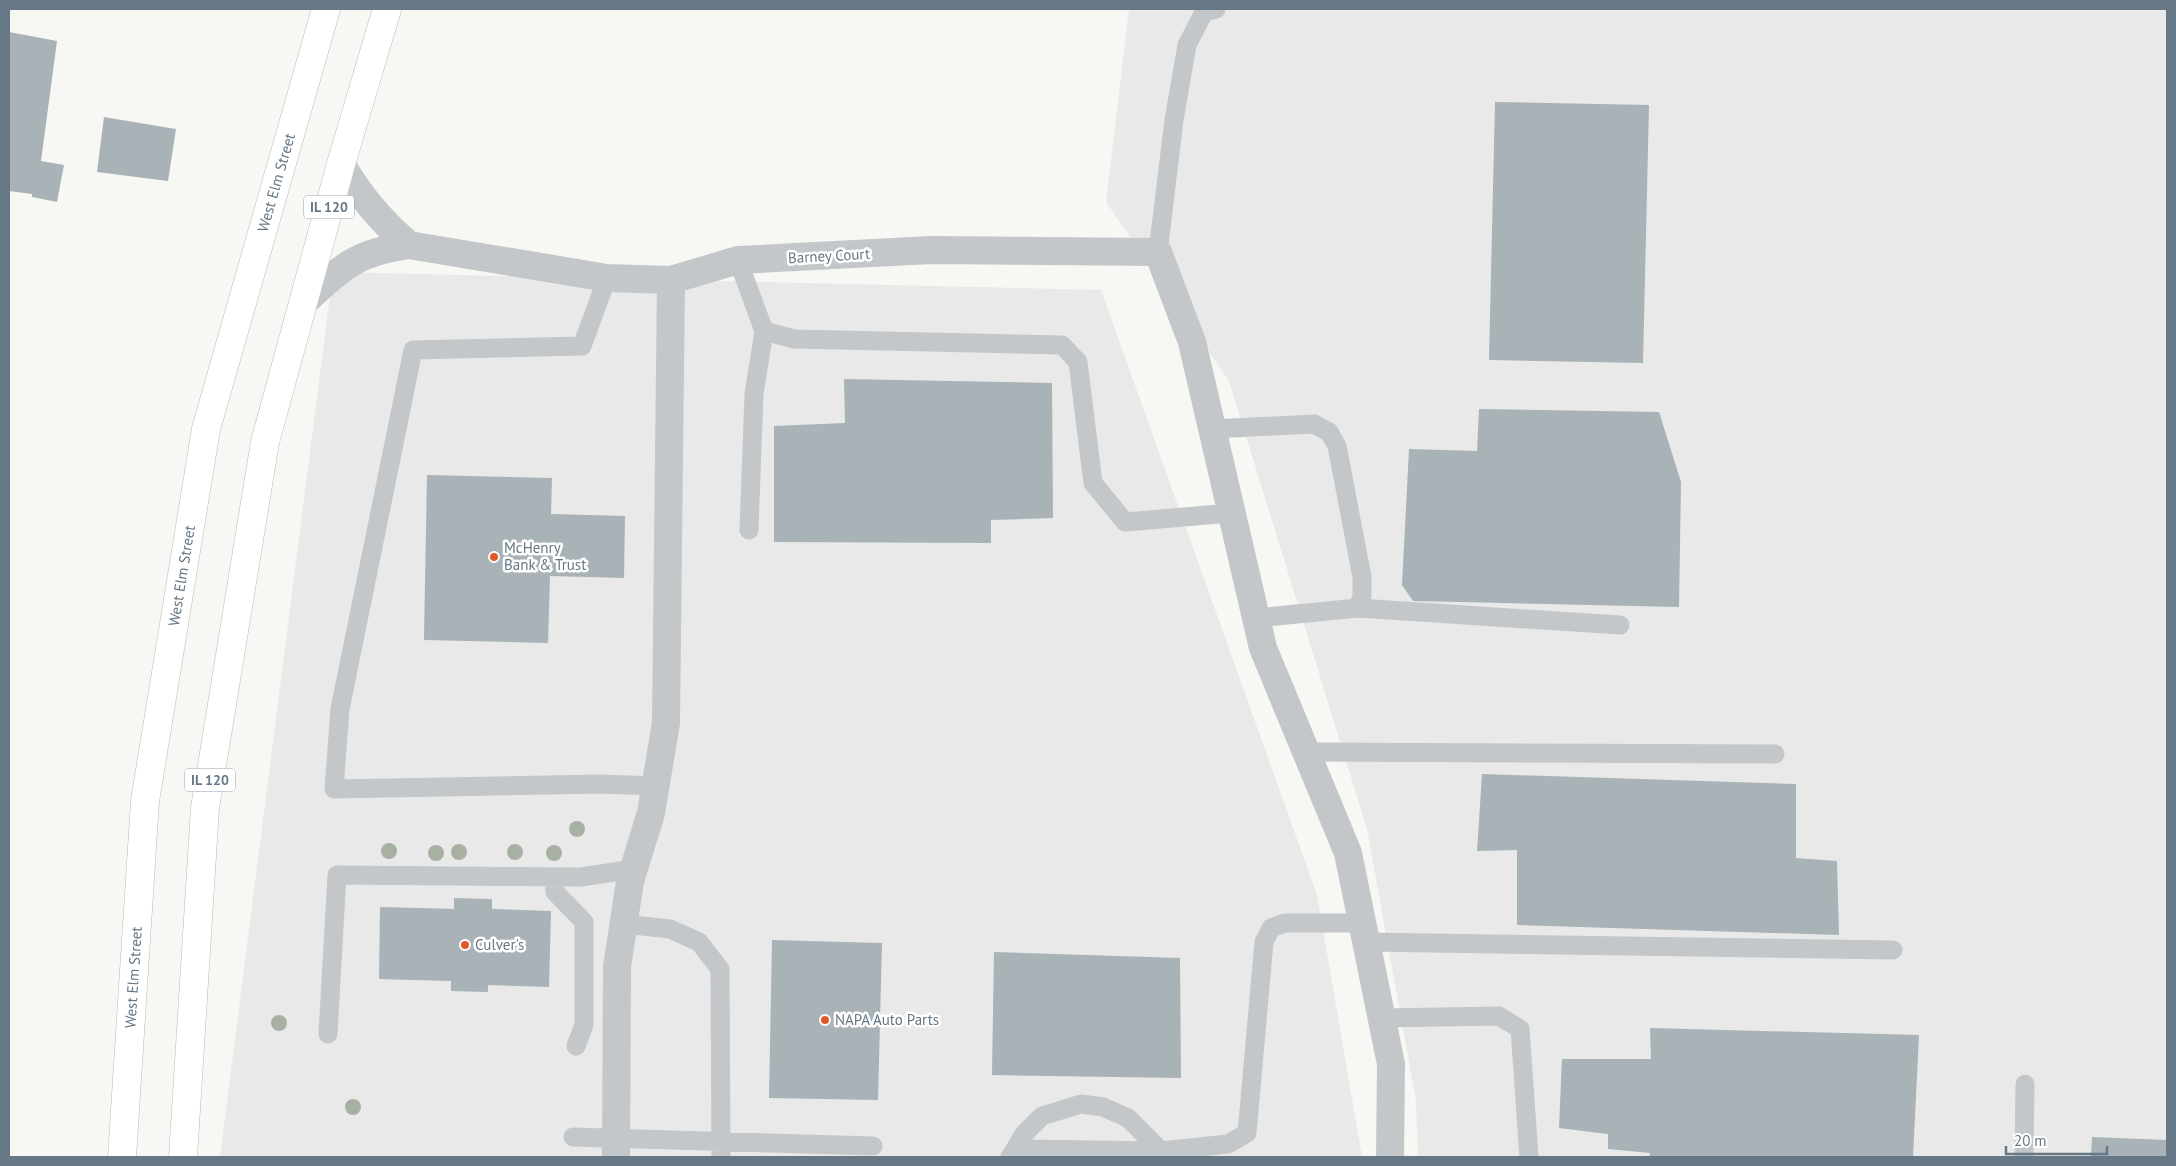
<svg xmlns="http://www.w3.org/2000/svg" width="2176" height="1166" font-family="'PT Sans',sans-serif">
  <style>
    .built { fill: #e8e9e8 }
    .building { fill: #a9b2b7 }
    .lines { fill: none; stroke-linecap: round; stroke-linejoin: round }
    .primary-casing { stroke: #b6babe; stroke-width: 29 }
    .lane { stroke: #c3c7ca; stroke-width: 19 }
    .street { stroke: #c3c7ca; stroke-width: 28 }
    .primary { stroke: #fff; stroke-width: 28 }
    .tree { fill: #a7b1a3 }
    .poi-dot { fill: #e25929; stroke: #fff; stroke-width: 2 }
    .labels { text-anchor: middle; stroke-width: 5; stroke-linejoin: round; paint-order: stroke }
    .shield { fill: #fff; stroke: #94a0aa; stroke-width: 1 }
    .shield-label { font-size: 14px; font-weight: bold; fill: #667785 }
    .street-label { font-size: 15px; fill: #667785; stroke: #fff }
    .poi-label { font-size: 15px; fill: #667785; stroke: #fff; text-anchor: start }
  </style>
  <rect width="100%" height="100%" fill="#f7f7f4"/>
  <path class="built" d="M1129,9H2167V1157H1418L1416,1101L1367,829L1229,381L1106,202Z
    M333,272L1101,290L1317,895L1362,1157H220Z"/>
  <path class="building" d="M9,32L57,41L41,161L64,165L57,202L32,197V194L9,191Z
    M1495,102L1649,105L1643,363L1489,360Z
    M104,117L176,129L168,181L97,172Z
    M844,379L1052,383L1053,518L991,520V543L774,542V426L845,423Z
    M1479,409L1659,412L1681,482L1679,607L1413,601L1402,585L1409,449L1477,451Z
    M427,475L552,478L551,514L625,516L624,578L550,576L548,643L424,640Z
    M1482,774L1796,784V858L1837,861L1839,935L1517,925V850L1477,851Z
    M454,898L492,899V909L551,911L549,987L488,985V992L451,991V981L379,979L380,907L454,909Z
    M772,940L882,943L878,1100L769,1098Z
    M994,952L1180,958L1181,1078L992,1075Z
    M1650,1028L1919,1035L1913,1157H1649L1650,1153L1608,1149V1134L1559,1128L1562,1059H1651Z
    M2092,1137L2167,1140V1157H2091Z"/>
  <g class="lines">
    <g class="primary-casing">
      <g id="primary">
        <path id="s1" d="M122,1157L145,801L206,429L326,9"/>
        <path d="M183,1157L205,808L265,442L341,164L387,9"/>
      </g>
    </g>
    <path class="lane" d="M1158,252L1174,120L1187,45L1204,12L1216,9
      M738,260L764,331L794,339L1062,345L1078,362L1093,483L1125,522L1231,513
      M607,278L582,346L413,350L340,709L334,789L600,784L656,786
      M1212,429L1314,424L1329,432L1337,446L1362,577V596L1358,608L1256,618
      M749,530L754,394L764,331
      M1358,608L1620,625
      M1306,752L1775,754
      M555,877V892L584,922V1025L576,1046
      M624,924L670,929L699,942L720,969L721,1157
      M1367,942L1893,950
      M1382,1018L1499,1016L1520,1029L1529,1157
      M328,1034L337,875L581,877L634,869
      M573,1137L873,1146
      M1011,1156L1024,1134L1042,1116L1081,1104L1103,1107L1128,1118L1161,1151
      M1010,1157L1027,1149L1161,1151L1228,1144L1247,1133L1264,942L1271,928L1285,923H1362
      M2024,1157L2025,1084"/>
    <path class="street" d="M341,164C362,198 379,219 409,245
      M303,303C343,267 354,253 409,245L607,278L671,280L738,260L932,250L1158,252L1192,342L1263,648L1348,853L1391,1064L1390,1157
      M616,1157L617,967L630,881L651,813L666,723L671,280"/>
    <use href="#primary" class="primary"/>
  </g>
  <g class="tree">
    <circle cx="577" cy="829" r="8"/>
    <circle cx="389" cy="851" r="8"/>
    <circle cx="459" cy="852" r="8"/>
    <circle cx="515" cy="852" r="8"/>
    <circle cx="436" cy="853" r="8"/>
    <circle cx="554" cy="853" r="8"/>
    <circle cx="279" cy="1023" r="8"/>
    <circle cx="353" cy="1107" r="8"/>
  </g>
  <g class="poi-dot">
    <circle cx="494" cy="557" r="5"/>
    <circle cx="465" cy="945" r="5"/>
    <circle cx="825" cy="1020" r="5"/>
  </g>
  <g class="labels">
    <g class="shield">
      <rect x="304" y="195.5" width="50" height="23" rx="4"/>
      <rect x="185" y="768.5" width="50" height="23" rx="4"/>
    </g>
    <g class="shield-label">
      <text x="329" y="212">IL 120</text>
      <text x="210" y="785">IL 120</text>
    </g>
    <g class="street-label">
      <text dy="5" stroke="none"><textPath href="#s1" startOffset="990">West Elm Street</textPath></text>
      <text transform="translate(829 256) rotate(-3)" y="5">Barney Court</text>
      <text dy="5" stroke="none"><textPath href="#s1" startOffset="585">West Elm Street</textPath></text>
      <text dy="5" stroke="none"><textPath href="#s1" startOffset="180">West Elm Street</textPath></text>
    </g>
    <g class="poi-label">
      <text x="504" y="553">McHenry<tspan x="504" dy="17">Bank &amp; Trust</tspan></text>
      <text x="475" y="950">Culver's</text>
      <text x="835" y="1025">NAPA Auto Parts</text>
    </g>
  </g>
  <rect width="2176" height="1166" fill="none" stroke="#667785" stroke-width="20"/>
  <path d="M2006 1146v8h101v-8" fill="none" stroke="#667785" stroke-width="2.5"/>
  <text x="2014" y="1146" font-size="15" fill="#667785" stroke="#ffffff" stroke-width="4" paint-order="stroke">20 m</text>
</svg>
